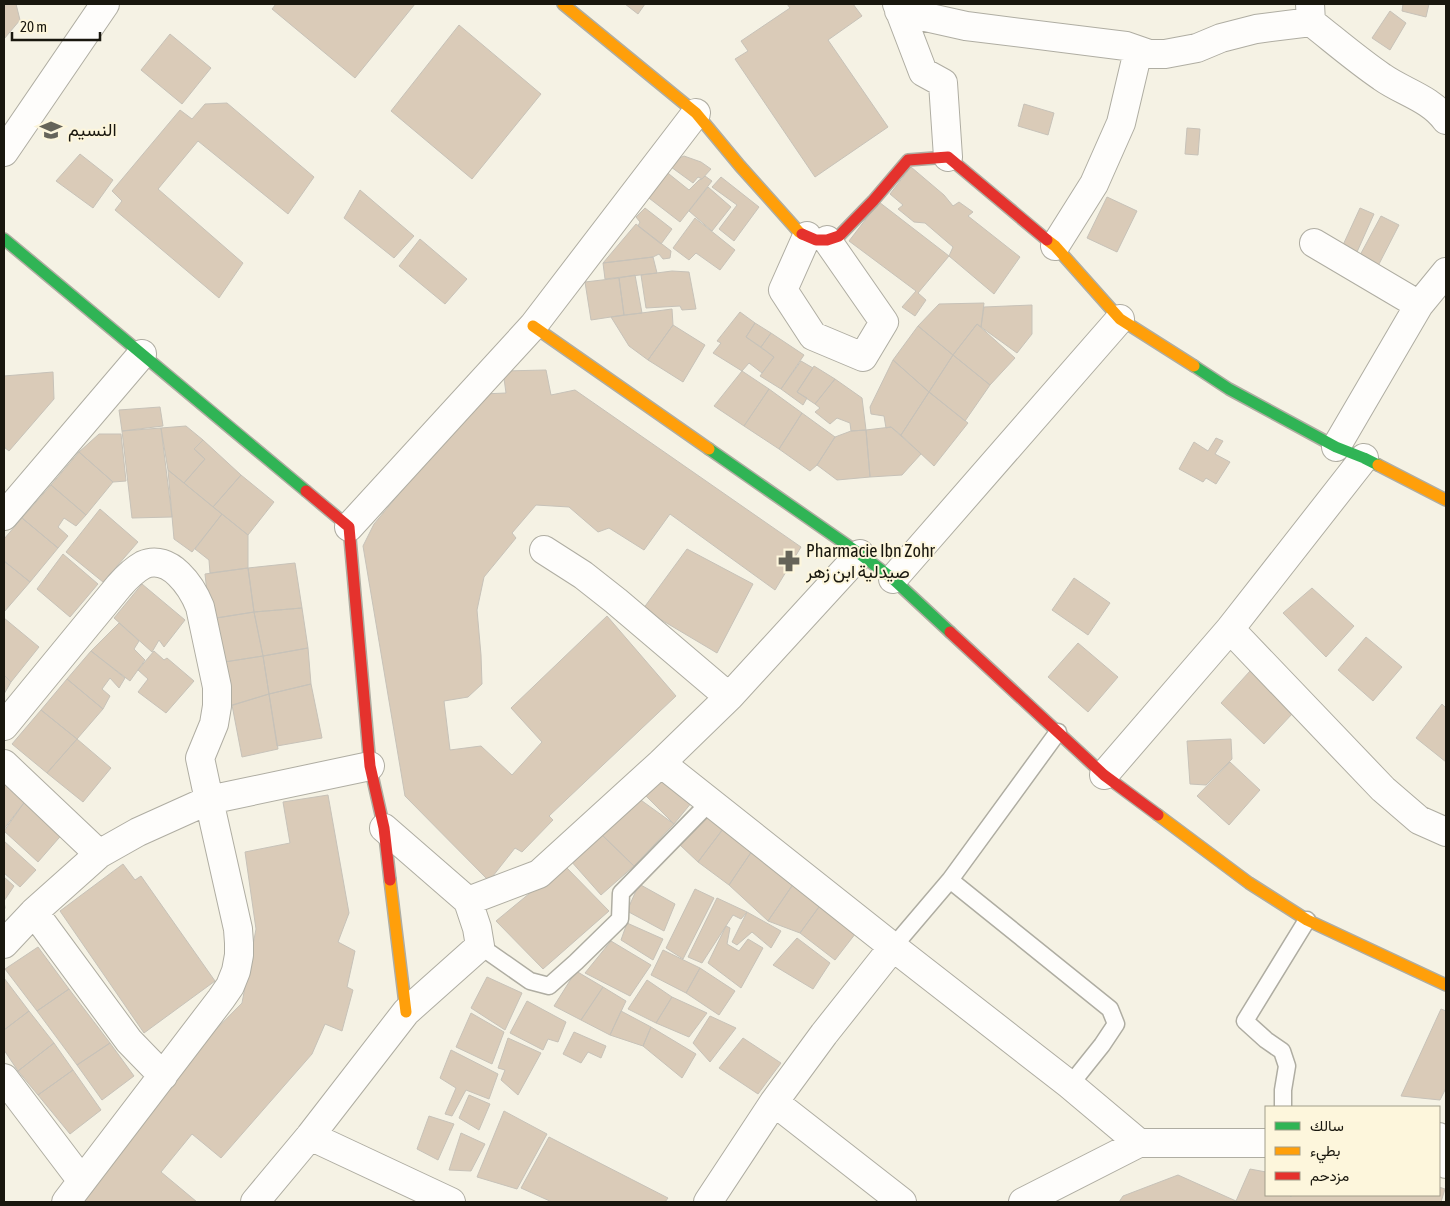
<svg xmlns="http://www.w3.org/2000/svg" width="1450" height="1206" font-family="'Asap Condensed',Vazirmatn,sans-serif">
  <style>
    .building { fill: #dacbb8; stroke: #c7c2b8 }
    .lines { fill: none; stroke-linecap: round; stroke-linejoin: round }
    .lane-casing { stroke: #afada2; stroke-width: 19 }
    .street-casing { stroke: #afada2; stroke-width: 30 }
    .fast-casing { stroke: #afada2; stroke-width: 14 }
    .slow-casing { stroke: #afada2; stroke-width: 14 }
    .jam-casing { stroke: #afada2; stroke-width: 14 }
    .lane { stroke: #fefdfb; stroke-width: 16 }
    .street { stroke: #fefdfb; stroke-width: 28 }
    .fast { stroke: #30b455; stroke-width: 11 }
    .slow { stroke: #ff9f0a; stroke-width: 11 }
    .jam { stroke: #e5322d; stroke-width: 11 }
    .labels { text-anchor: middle; stroke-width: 4; stroke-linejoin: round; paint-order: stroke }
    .poi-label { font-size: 18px; fill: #19170e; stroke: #fdf6dc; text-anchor: start }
  </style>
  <rect width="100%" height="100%" fill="#f5f2e4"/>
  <path class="building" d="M4,4H16L20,20L4,39Z
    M276,4H415L355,78L272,9Z
    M625,4H645L638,14Z
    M787,4H853L862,16L828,40L888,127L815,177L735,59L748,51L741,41L790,8Z
    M1403,4H1429L1426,17L1402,11Z
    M1390,11L1406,23L1390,50L1372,38Z
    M459,25L541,94L472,179L391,111Z
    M170,34L211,68L182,104L141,70Z
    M227,103L314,177L288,214L198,141L158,189L243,263L219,298L115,210L122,201L112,191L180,110L192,119L205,104Z
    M1024,104L1054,113L1048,135L1018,126Z
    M1187,128L1200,129L1198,155L1185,154Z
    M80,154L113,180L93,208L56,181Z
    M684,156L701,162L711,169L702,179L698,177L693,183L671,167L675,160Z
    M911,167L944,195L953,206L959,202L973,212L968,216L1020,257L994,294L949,256L953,247L925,223L914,222L898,209L903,205L890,194Z
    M664,170L689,190L699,180L702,179L705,176L712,181L680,222L645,195Z
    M721,177L759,207L734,241L719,229L737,205L712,187Z
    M708,187L731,207L712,231L689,211Z
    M360,190L414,236L394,258L344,218Z
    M1107,197L1137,211L1117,252L1087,238Z
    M879,202L949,256L918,293L926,300L915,316L902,307L916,291L849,241Z
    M645,208L672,229L661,244L638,226L640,222L636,217Z
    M1360,208L1374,214L1357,252L1343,245Z
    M1381,216L1399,225L1378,266L1359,257Z
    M695,218L735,250L720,270L696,253L689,260L673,248Z
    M636,224L671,251L670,258L663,259L659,254L653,257L603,263Z
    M420,239L467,279L445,304L399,266Z
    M653,257L657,273L605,279L603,263Z
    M672,271L689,272L696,309L682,310L680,306L646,308L641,275Z
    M635,275L642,313L624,315L619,278Z
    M619,278L624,315L591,320L585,282Z
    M984,303L981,327L977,324L953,355L918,326L939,304Z
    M1032,305V334L1017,353L981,327L984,307Z
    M672,309L673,325L648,360L629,346L611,317Z
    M740,312L755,323L746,337L774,357L762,373L749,363L742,371L713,353L721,343L717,341Z
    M755,323L771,333L761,347L746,337Z
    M977,324L1015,358L990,385L953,355Z
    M673,325L705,345L683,382L648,360Z
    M918,326L953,355L929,392L893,360Z
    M771,333L804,355L781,389L760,376L774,357L761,347Z
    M953,355L990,385L965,421L929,392Z
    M893,360L929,392L901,435L891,427L886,428L884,416L871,414L870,407Z
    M801,361L813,368L797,392L807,398L803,405L781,389Z
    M814,366L835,379L815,404L797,392Z
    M546,370L551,395L575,390L801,547L775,590L670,514L644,550L609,528L598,532L569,507L536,505L512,533L516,538L484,577L477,610L481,655L482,684L468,697L444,701L450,750L481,746L512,775L542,742L511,708L607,616L676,696L549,816L553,820L522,852L515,848L489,881L405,796L363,546L374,524L482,394L506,393L503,371Z
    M742,371L769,389L744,426L714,406Z
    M53,372L54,399L9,451L4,447V376Z
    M835,379L862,398L866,430L851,431L850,423L837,418L830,424L815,412L820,408L815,404Z
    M769,389L802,413L779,449L744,426Z
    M929,392L968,423L934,466L901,435Z
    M160,407L163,426L122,431L119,410Z
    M802,413L835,437L817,465L810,471L779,449Z
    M186,426L203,440L194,449L205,459L184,483L168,470L161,428Z
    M891,427L921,454L902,475L870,477L866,430Z
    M161,428L172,517L132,518L122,431Z
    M866,430L870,477L837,480L817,465L835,437L851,431Z
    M99,434H121L126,481L113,482L79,452Z
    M1216,438L1223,441L1215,454L1230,462L1216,484L1206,478L1203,482L1179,469L1194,442L1208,451Z
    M203,440L241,475L213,507L184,483L205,459L194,449Z
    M79,452L113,482L86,515L51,485Z
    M168,470L222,514L192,552L174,539Z
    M241,475L274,502L248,535L213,507Z
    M51,485L86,515L76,526L64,518L58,527L68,536L58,548L22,518Z
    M100,509L138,542L103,582L66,552Z
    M222,514L248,535V568L210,573L209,560L195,549Z
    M22,518L58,548L30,582L4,561V539Z
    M687,549L753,584L717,653L643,609Z
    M63,554L98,584L70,617L37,589Z
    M4,561L30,582L4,612Z
    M295,563L302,608L254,612L248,568Z
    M248,568L254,612L210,619L205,574Z
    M1074,578L1110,603L1088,635L1052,610Z
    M142,584L185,620L164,647L159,640L152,652L114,618Z
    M1312,588L1354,626L1326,657L1283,613Z
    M302,608L308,648L263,656L254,612Z
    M254,612L263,656L218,663L210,619Z
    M4,618L39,647L11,682L4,675Z
    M119,623L139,641L134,649L145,660L130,681L91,651Z
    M1366,637L1402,667L1373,701L1338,670Z
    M1078,643L1118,677L1088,712L1048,677Z
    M308,648L311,684L269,694L263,656Z
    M91,651L125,678L119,688L110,678L102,689L110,696L103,709L67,679Z
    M154,651L164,660L167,658L194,681L166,713L138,692L148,679L138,670Z
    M263,656L269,694L227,707L218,663Z
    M1250,671L1293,713L1264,744L1221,703Z
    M4,675L11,682L4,694Z
    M67,679L103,709L77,739L41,710Z
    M311,684L322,738L277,746L269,694Z
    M269,694L278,749L242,757L232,705Z
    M1442,704L1446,708V762L1416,738Z
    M41,710L77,739L47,773L12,744Z
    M77,739L111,768L83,802L47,773Z
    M1231,739L1232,759L1206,785L1190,784L1187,741Z
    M1230,762L1260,790L1229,825L1197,796Z
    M664,776L692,802L674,824L646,796Z
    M4,782L26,800L4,829Z
    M328,795L349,913L338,942L355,951L347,987L353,990L342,1031L325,1024L312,1054L221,1158L192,1134L161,1172L197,1202H78L177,1069L242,1003L256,929L245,852L290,843L283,802Z
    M638,798L674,824L634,866L601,834Z
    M26,800L65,831L38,862L4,831Z
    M705,812L726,825L698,862L680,845Z
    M726,825L754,848L729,885L698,862Z
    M601,834L634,866L601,895L570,860Z
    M4,841L36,870L20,887L4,873Z
    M754,848L796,880L768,921L729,885Z
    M123,864L135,880L141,876L215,981L144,1033L60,911Z
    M564,865L609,911L543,969L496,921Z
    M4,877L14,886L4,901L5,908L4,910Z
    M796,880L824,900L800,933L768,921Z
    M639,884L675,904L664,931L627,911Z
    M695,889L714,898L683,959L666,948Z
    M717,898L747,912L741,919L733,915L702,963L688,957Z
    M824,900L859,929L835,960L800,933Z
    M747,912L781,931L771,948L752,932L737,945L732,942Z
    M627,923L663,939L653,960L621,940Z
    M726,926L730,928L727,944L739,951L748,939L763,948L741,988L708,963Z
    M797,938L830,963L813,989L773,965Z
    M611,941L651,965L630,996L585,973Z
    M38,947L69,989L37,1011L5,969Z
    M663,950L700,968L686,993L651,975Z
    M700,968L735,991L719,1015L686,993Z
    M576,971L603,987L581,1020L554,1006Z
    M487,977L522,993L505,1030L471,1008Z
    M4,978L29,1011L4,1030Z
    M647,980L672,997L656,1023L628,1009Z
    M603,987L626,1001L610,1035L581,1020Z
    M69,989L110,1043L77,1065L37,1011Z
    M672,997L707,1013L689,1037L656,1023Z
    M527,1001L566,1022L558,1042L548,1039L543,1050L510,1033Z
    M1441,1009L1446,1011V1088L1440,1100L1401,1096Z
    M29,1011L54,1043L18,1071L4,1050V1030Z
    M621,1011L651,1027L643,1046L610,1035Z
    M471,1013L504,1032L492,1064L456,1047Z
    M710,1016L736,1028L710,1062L693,1043Z
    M651,1027L696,1054L682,1078L643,1046Z
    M574,1032L606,1046L601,1058L588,1052L581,1063L563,1054Z
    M508,1038L541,1053L518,1095L501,1080L505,1070L498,1068Z
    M743,1038L781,1063L758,1094L719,1068Z
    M54,1043L73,1070L38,1095L18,1071Z
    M110,1043L134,1076L102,1100L77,1065Z
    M451,1050L498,1074L489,1099L466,1090L452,1116L445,1114L456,1088L440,1078Z
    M73,1070L101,1110L70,1134L38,1095Z
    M469,1095L490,1104L479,1130L459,1118Z
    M504,1111L547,1134L517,1189L477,1177Z
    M429,1116L454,1124L438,1160L417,1149Z
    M461,1133L485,1144L471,1171L449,1170Z
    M549,1137L668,1198L665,1202H552L521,1188Z
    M1250,1169L1266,1172V1195H1289L1291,1197L1292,1195H1439V1187L1445,1189L1441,1202H1119L1123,1196L1178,1175L1236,1201Z"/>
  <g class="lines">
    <g class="lane-casing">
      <path id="lane" d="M950,880L1110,1009L1116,1024L1102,1045L1070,1085
        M480,946L530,981L549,986L576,962L620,919L621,893L710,802
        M893,947L950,880L1058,732
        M1283,1107V1090L1287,1066L1282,1051L1266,1040L1245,1021L1307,920"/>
    </g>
    <g class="street-casing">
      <path id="street" d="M897,4L923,72L943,83L948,157
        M1310,4L1311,22C1334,40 1357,60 1382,77C1403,92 1430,98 1446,120
        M899,11L966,26L1126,46L1149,54H1165L1197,48L1221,38L1256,29L1311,22
        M4,152L105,4
        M807,236L783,290L813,336L863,357L884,322L827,240
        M1314,243L1419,305
        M1055,246L1094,184L1121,123L1138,51
        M1336,447L1419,305L1446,272
        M4,516L142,354
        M349,527L533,326L696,113
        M544,550L583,575L616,601L729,697
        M893,579L1120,319
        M1230,629L1383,789L1419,820L1446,832
        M4,726L119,586C126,578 134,570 143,565C170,553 192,587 200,607L217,687V706L214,724L200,758L209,800L138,832L99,854L34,912L4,944
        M661,763L893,947L1070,1085L1139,1143
        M4,764L99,854
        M1104,775L1230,629L1364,458
        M468,901L539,874L661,763L729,697L860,554
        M34,912L129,1041L163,1076
        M4,1078L82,1181
        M774,1102L902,1202
        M310,1136L451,1202
        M1439,1137L1446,1164
        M66,1202L221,999L230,986L236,971L239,955V943L238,929L209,800L370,766
        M255,1202L310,1136L406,1012L480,946L477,928L468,901L384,828
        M708,1202L774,1102L824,1034L893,947
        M1023,1202L1139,1143H1266"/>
    </g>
    <g class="fast-casing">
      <path id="fast" d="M4,239L306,491
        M1194,366L1229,389L1336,447L1364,458L1378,465
        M709,449L860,554L893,579L950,632"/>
    </g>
    <g class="slow-casing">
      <path id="slow" d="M563,4L696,113L740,166L799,232L802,234
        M1047,240L1055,246L1120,319L1194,366
        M533,326L709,449
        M1378,465L1446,500
        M1158,815L1249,883L1307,920L1446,985
        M390,880L406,1012"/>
    </g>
    <g class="jam-casing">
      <path id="jam" d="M802,234L816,240H827L839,236L873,201L908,160L948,157L1047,240
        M306,491L349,527L370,766L384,828L390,880
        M950,632L1104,775L1158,815"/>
    </g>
    <use href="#lane" class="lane"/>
    <use href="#street" class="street"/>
    <use href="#fast" class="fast"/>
    <use href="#slow" class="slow"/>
    <use href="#jam" class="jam"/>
  </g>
  <defs>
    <g id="school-bare" transform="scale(1.725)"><path d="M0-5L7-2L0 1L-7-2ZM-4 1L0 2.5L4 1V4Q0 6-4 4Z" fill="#666459" stroke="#fdf6dc" stroke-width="2.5" paint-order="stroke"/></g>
    <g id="pharmacy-bare" transform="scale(1.725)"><path d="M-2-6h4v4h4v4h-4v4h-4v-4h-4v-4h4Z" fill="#666459" stroke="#fdf6dc" stroke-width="2.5" paint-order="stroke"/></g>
  </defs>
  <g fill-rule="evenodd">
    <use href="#school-bare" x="51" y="130"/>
    <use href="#pharmacy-bare" x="789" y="561"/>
  </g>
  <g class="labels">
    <g class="poi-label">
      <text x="68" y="136">النسيم</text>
      <text x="806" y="557">Pharmacie Ibn Zohr<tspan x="806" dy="21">صيدلية ابن زهر</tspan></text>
    </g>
  </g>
  <rect width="1450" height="1206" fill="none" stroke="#19170e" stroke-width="10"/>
  <rect x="1265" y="1106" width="175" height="90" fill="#fdf6dc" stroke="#a29d8a"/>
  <rect x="1275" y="1122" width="25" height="8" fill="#30b455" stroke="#a29d8a"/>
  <text x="1310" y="1131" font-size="15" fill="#19170e">سالك</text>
  <rect x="1275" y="1147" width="25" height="8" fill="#ff9f0a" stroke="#a29d8a"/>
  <text x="1310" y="1156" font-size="15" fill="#19170e">بطيء</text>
  <rect x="1275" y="1172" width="25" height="8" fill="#e5322d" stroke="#a29d8a"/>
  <text x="1310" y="1181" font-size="15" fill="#19170e">مزدحم</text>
  <path d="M12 32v8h88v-8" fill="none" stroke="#19170e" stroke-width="2.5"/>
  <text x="20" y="32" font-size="15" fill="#19170e" stroke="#fdf6dc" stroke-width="4" paint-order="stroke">20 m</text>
</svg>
